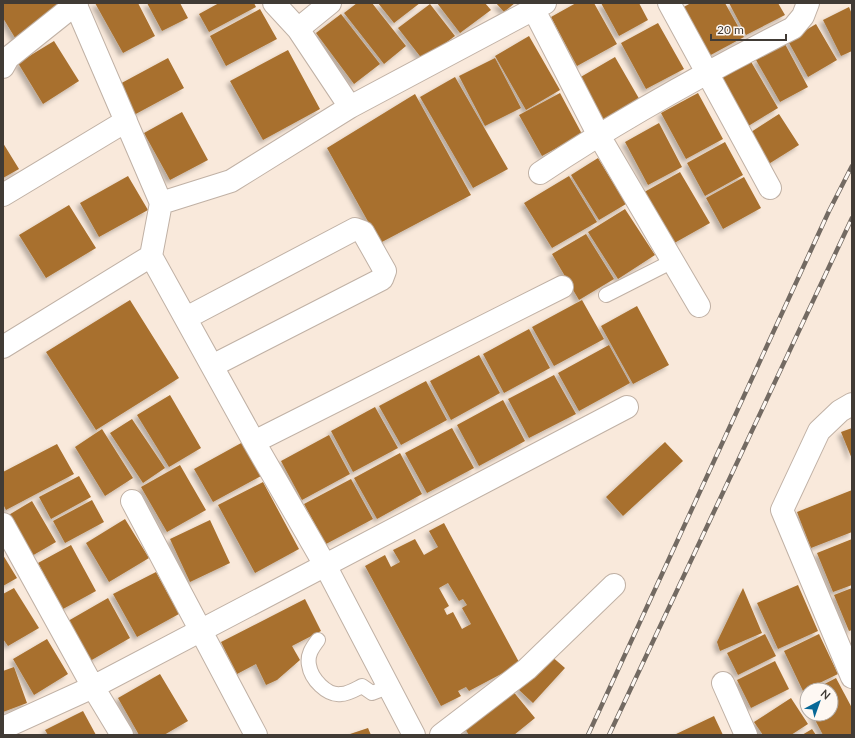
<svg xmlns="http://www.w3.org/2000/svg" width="855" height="738" font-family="Lato,sans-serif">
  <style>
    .building { fill: #a8702e; fill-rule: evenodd; filter: url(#shadow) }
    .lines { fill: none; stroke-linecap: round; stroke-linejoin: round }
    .service-casing { stroke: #c0b1a5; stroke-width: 16 }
    .minor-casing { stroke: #c0b1a5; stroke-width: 24 }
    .service { stroke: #fff; stroke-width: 14 }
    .minor { stroke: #fff; stroke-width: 22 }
    .rail-casing { stroke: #736a62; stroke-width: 4.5 }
    .rail { stroke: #fef8f3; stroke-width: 3; stroke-dasharray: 9; stroke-linecap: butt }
  </style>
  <defs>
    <filter id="shadow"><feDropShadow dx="-3.5" dy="3.5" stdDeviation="2" flood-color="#0004"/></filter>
  </defs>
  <rect width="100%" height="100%" fill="#f9e9db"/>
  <path class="building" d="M3,3H69L17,41L3,18Z
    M95,3H138L155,36L123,53Z
    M147,3H180L188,18L162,31Z
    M219,3H254L256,7L209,32L199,14Z
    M357,3H372L406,46L384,64L344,13Z
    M378,3H420L394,23Z
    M437,3H485L491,10L460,33Z
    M496,3H515L504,12Z
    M576,3H594L617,44L577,66L551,17Z
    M601,3H639L648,20L619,36Z
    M691,3H725L744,37L707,57L680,9Z
    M729,3H778L785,15L746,35Z
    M430,4L455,36L423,60L398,28Z
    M849,7L852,14V51L841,56L823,20Z
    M260,9L277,39L226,66L210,36Z
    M341,14L380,64L354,84L316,33Z
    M658,23L684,69L646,89L621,43Z
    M816,24L837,60L808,77L788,41Z
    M529,36L560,90L526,110L495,56Z
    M54,41L79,81L43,104L18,63Z
    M785,44L808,87L780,102L756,60Z
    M288,50L320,109L263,140L230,81Z
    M615,57L641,102L605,123L579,78Z
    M168,58L184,88L132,116L116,86Z
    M495,58L521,108L485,126L459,76Z
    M750,60L778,108L745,128L717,80Z
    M455,77L508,169L473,188L420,97Z
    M560,93L582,134L542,156L519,115Z
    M698,93L723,139L686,159L661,113Z
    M415,94L471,195L380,243L327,148Z
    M182,112L208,160L170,180L144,133Z
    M779,114L799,145L767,165L748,134Z
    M659,123L682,167L648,185L625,142Z
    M725,142L743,175L705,196L687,163Z
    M3,143L19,169L3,178Z
    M598,158L626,204L599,220L571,175Z
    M680,172L710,223L669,246L639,195Z
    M128,176L148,210L99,237L80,203Z
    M569,176L597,222L552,248L524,203Z
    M744,177L761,208L723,229L706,198Z
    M69,205L96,248L46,278L19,235Z
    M625,209L655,255L618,279L588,232Z
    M586,234L614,279L579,300L552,254Z
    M130,300L179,378L96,430L46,352Z
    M582,300L604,339L554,366L532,327Z
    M637,306L669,365L633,384L601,326Z
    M529,329L550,368L504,393L483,354Z
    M609,345L630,383L579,411L558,373Z
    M479,355L500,393L451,420L430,381Z
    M554,375L576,414L529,438L508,399Z
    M426,381L447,420L401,445L379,406Z
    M170,395L201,448L169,467L137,415Z
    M503,400L525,441L479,466L457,425Z
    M375,407L398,448L353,472L331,431Z
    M132,419L165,468L143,483L110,433Z
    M452,428L474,468L427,493L405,453Z
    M852,428V459L841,432Z
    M102,429L133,478L105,496L75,447Z
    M329,435L350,474L302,500L281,461Z
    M243,442L261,476L213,502L194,469Z
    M665,442L683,461L623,516L606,497Z
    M57,444L74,474L6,510L3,504V472Z
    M400,453L422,494L377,519L354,478Z
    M180,465L206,510L167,532L141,487Z
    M79,476L91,497L51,519L39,497Z
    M351,479L373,519L326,544L304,504Z
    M263,482L299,549L255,573L218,505Z
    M852,490V532L811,548L797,512Z
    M92,500L104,522L65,543L53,521Z
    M32,501L56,542L30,557L7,516Z
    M125,519L149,558L109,582L86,543Z
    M210,520L230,563L190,582L170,539Z
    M444,523L520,664L469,691L466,687L458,691L461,696L441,706L365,566L385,555L391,567L400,562L393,550L415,539L424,555L438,547L429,531ZM448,583L459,601L463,599L467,605L462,608L471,624L462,629L453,612L447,615L444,609L449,606L439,588Z
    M852,539V585L833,592L817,553Z
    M71,545L96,591L63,609L38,563Z
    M3,555L17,578L3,586Z
    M156,572L179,614L137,637L113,594Z
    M798,585L818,631L778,649L757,603Z
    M14,588L39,628L8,646L3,639V594Z
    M743,588L762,633L720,651L717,642Z
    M852,588V630L849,631L834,595Z
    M108,598L130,638L90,661L68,621Z
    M305,599L321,631L292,646L300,660L277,680L266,685L256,664L237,674L221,642Z
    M765,634L776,656L738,675L727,653Z
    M819,634L838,674L803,691L784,651Z
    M47,639L68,674L34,695L13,659Z
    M550,655L565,668L533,703L518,689Z
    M775,661L789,689L751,708L737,680Z
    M14,667L27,703L3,712V671Z
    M160,674L188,721L164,735H139L118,698Z
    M836,678L852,708V735H823L812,714H831V690H813Z
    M512,690L535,718L514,735H469L465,729Z
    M791,698L808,724L791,735H763L754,722Z
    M83,711L96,735H48L45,730Z
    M714,716L723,735H674Z
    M368,728L371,735H347Z
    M812,729L816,735H802Z"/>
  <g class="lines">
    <g class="service-casing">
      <path id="service" d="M606,295L673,261
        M318,640C312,648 307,655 309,665C311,679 327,696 341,694C348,694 356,689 362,686L372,693L388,687"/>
    </g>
    <g class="minor-casing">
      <path id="minor" d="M75,3L161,203L151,256L254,442L325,565L414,735
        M274,3L298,29L350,107
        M669,3L770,188
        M534,10L598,134L699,306
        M298,29L330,3
        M3,67L8,58L77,3
        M540,173C621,119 706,72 793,28L803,16L808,3
        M3,195L126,121
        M161,203L231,181L350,107L545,3
        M186,318L355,229L363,232L385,271L382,279L212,366
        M3,347L151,256
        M852,404L840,411L819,431L782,510L852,677
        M254,442L562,287
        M132,501L256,735
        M3,524L93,687L122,735
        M723,683L746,735
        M3,728L93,687L627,407
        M441,735L527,669L614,585"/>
    </g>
    <use href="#service" class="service"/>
    <use href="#minor" class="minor"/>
    <g class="rail-casing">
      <path id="rail" d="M588,735L829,211L852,166
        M609,735L852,218"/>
    </g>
    <use href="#rail" class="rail"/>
  </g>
  <rect width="855" height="738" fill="none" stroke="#413b35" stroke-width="8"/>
  <g transform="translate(819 702) rotate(41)"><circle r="19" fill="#fef8f3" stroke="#b2aca7"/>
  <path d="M0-3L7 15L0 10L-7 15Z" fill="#076897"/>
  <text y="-6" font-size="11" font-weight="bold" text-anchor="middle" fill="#413b35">N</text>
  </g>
  <path d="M711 34v6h75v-6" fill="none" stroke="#413b35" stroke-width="2"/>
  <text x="717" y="34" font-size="12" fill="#413b35" stroke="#fef8f3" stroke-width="3" paint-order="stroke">20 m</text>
</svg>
